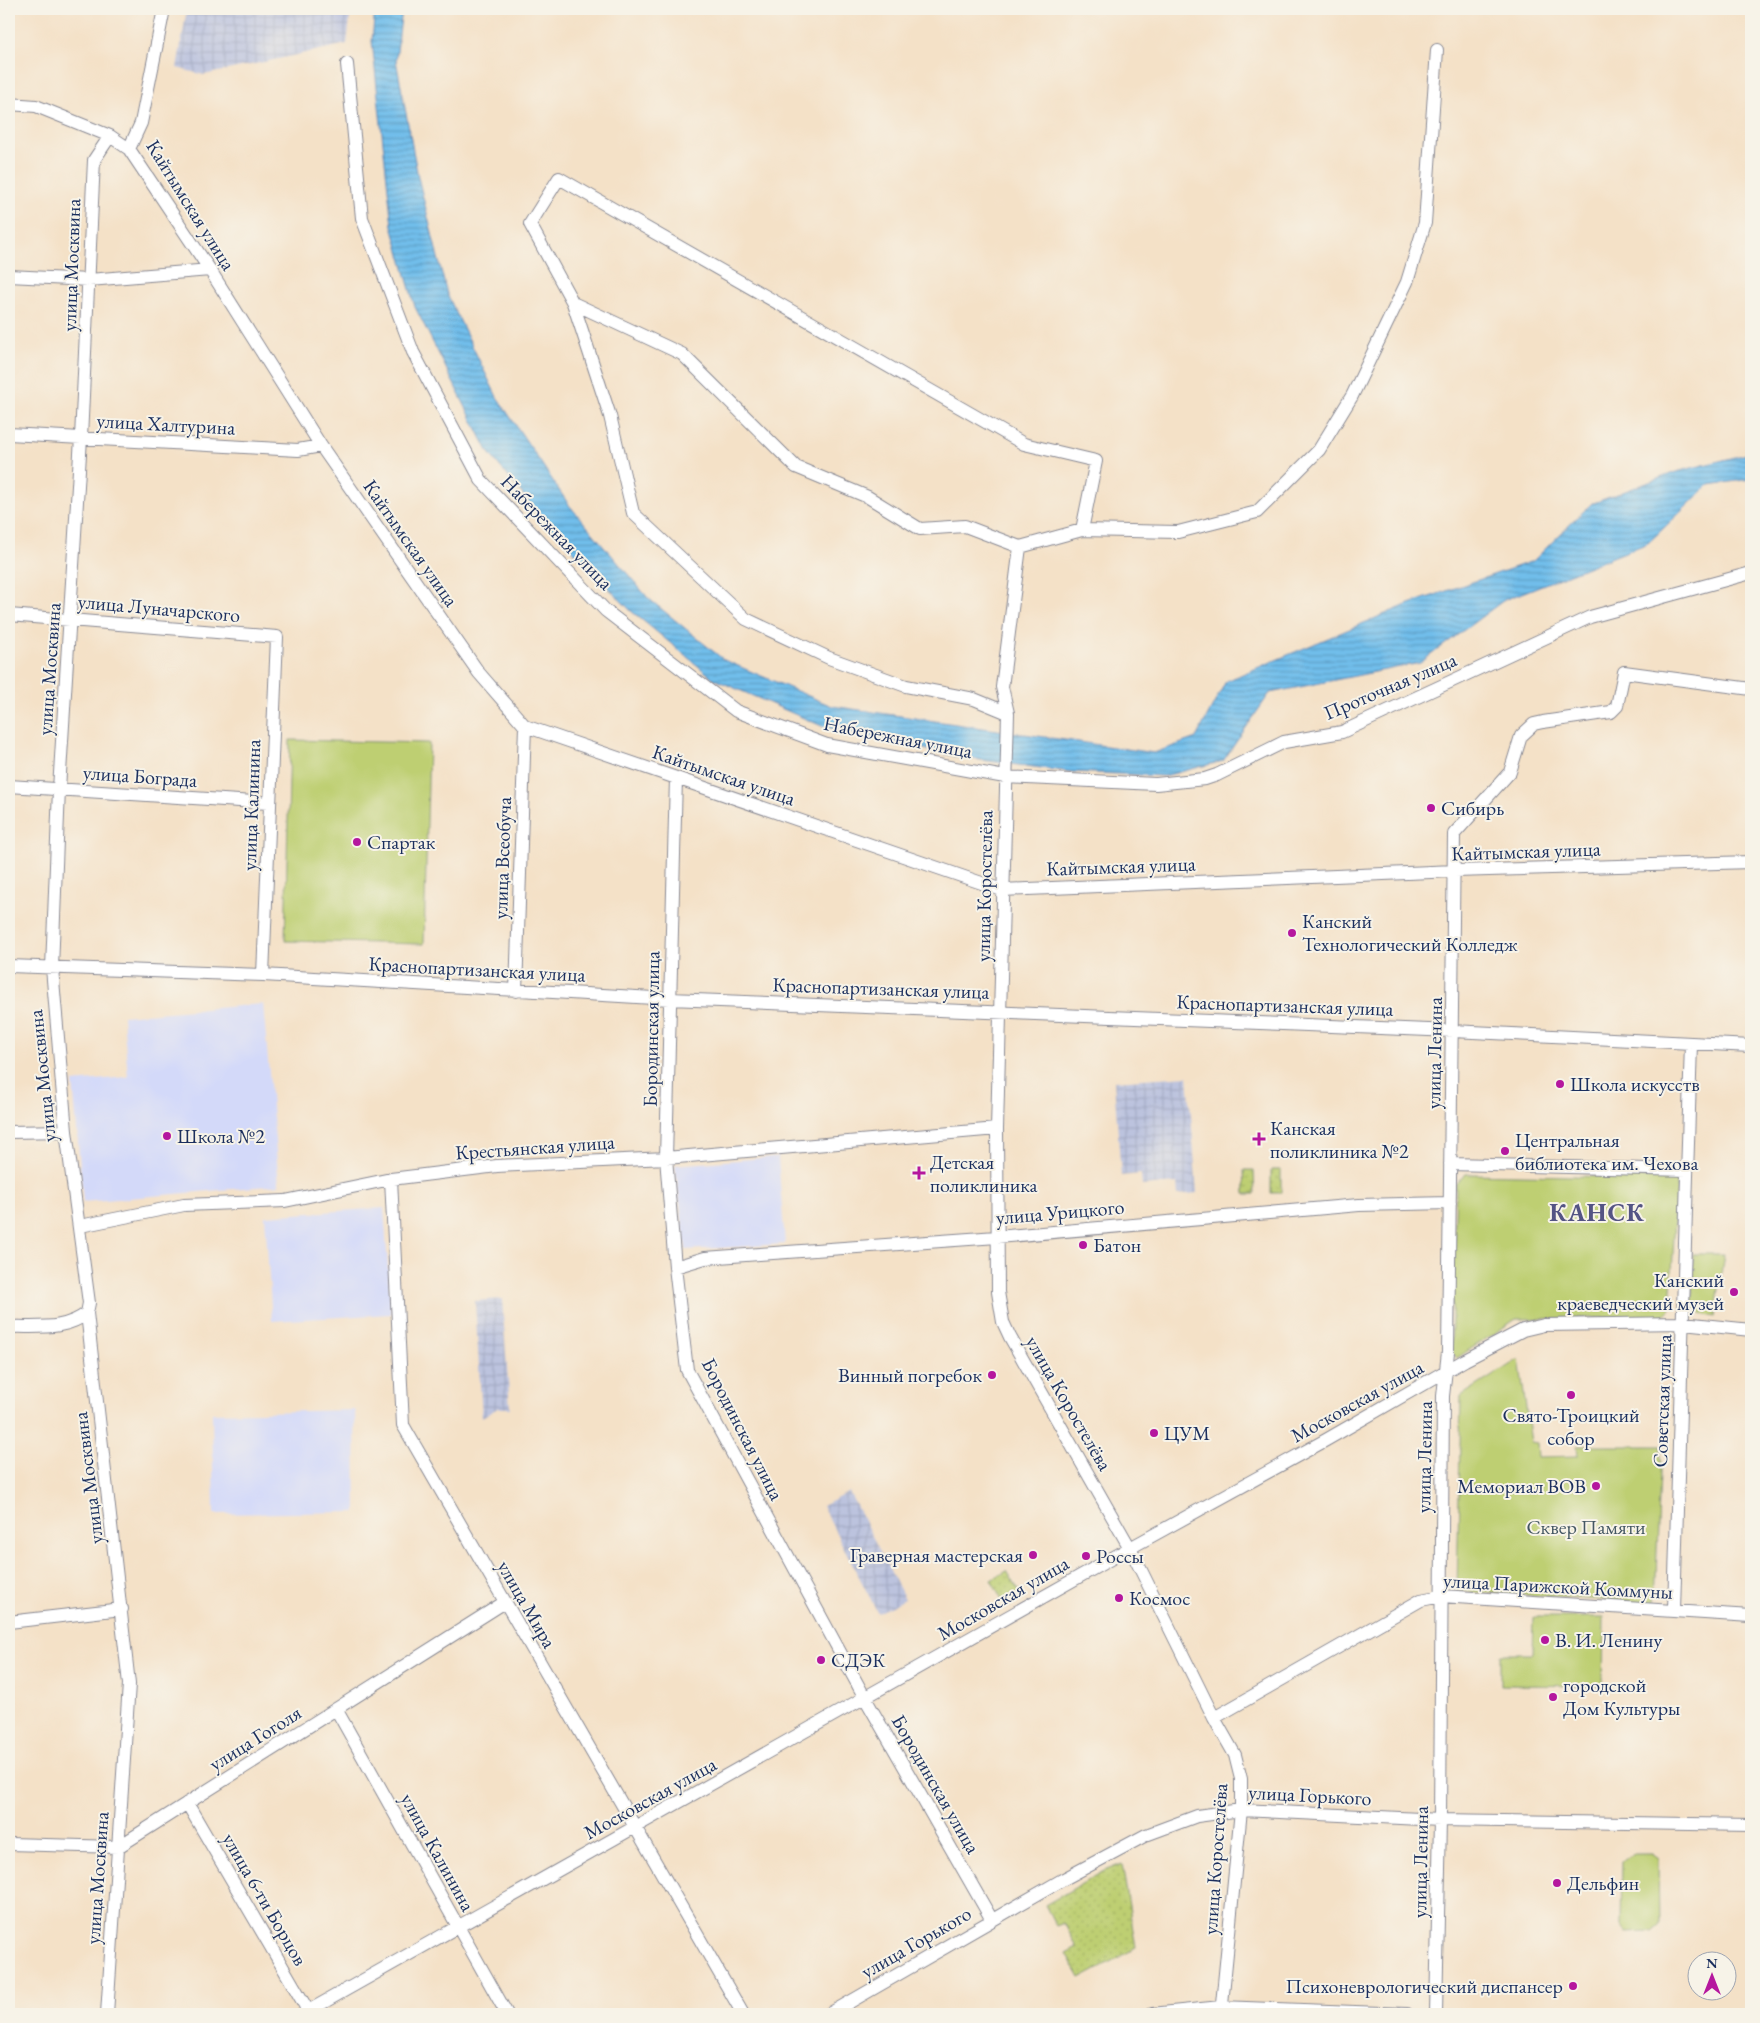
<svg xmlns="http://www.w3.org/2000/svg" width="1760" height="2023" font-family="'EB Garamond',serif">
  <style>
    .built { fill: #d3d9f9 }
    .industrial { fill: url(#industrial-grid) }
    .grass { fill: url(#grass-dots); stroke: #6c7f68 }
    .park { fill: #becf72; stroke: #6c7f68 }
    .water { fill: url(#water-rules); stroke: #4676a4 }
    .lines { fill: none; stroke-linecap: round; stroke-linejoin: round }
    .minor-casing { stroke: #888892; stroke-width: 14 }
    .minor { stroke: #fff; stroke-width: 12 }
    .poi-dot { fill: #b5179e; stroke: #f7f3e8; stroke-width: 2 }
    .labels { text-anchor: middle; stroke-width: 4; stroke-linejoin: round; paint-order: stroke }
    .street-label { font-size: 20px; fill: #1b2f5e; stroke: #f7f3e8 }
    .poi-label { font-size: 20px; fill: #1b2f5e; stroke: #f7f3e8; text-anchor: start }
    .park-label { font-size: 20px; fill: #445763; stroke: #f7f3e8 }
    .district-label { font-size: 25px; font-weight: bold; letter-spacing: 1px; fill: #545484; stroke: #f7f3e8 }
  </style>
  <defs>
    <pattern id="industrial-grid" width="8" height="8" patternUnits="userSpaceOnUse" patternTransform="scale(1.25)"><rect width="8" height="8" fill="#bcc3de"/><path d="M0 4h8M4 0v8" fill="none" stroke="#a1a8c1"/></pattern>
    <pattern id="grass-dots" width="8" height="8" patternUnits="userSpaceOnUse" patternTransform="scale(1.25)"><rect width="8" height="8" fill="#becf72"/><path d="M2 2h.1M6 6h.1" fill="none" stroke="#a3b265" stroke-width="1.8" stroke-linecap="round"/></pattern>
    <pattern id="water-rules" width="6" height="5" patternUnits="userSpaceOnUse" patternTransform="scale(1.25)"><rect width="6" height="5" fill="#71beeb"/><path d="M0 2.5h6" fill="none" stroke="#5c9bc2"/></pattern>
  </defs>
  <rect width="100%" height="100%" fill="#f7f3e8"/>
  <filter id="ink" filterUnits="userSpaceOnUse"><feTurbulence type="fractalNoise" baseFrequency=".02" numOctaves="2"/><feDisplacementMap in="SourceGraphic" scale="10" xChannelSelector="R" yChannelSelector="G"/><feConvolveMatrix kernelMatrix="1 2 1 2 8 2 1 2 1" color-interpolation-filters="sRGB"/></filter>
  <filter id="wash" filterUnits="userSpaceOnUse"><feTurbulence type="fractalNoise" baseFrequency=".0096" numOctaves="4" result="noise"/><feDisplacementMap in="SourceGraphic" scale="20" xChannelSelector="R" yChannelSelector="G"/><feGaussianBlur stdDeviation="1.12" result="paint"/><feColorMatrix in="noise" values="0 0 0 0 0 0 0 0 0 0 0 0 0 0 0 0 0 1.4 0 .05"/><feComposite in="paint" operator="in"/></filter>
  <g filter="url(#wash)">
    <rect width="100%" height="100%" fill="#f4e1c7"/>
    <path class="built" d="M263,1004L279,1185L83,1202L73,1082L128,1077L123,1016Z
      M778,1157L785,1244L686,1250L675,1165Z
      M384,1208L391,1314L272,1321L265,1216Z
      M355,1410L356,1512L214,1514L212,1413Z"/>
    <path class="industrial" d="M187,9H351L347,44L204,75L177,68Z
      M1188,1076L1197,1193L1178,1195L1177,1183L1142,1186L1141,1174L1121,1176L1114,1081Z
      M502,1299L510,1408H498L482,1417L475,1301Z
      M849,1492L905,1599L878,1613L822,1506Z"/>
    <path class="grass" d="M1244,1170H1254L1255,1194H1245Z
      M1271,1170H1281V1193H1271Z
      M1007,1571L1020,1593L1003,1602L991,1580Z
      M1122,1864L1136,1948L1080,1978L1066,1953L1077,1947L1064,1923L1056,1926L1045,1905L1104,1871Z"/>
    <path class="park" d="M290,740L429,743L424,944L285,941Z
      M1466,1174L1675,1178L1677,1182L1670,1309L1665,1314L1655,1317L1516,1319L1457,1358L1451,1352L1456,1183Z
      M1693,1254H1724L1715,1317L1701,1314L1692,1304Z
      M1519,1359L1531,1442L1537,1443L1538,1457L1578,1456L1577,1446H1661L1655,1603L1457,1591L1461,1396Z
      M1534,1617H1604L1603,1686L1501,1685V1654H1533Z
      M1632,1854H1651L1658,1859L1659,1925L1651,1932L1627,1933L1621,1925L1622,1862Z"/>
    <path class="water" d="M375,9H402L396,60L418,177L447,294L497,397L569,505L648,598L724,660L832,706L1154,753L1196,738L1226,681L1409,604L1533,561L1591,504L1676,472L1751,453V479L1709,485L1648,543L1504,600L1420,663L1270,693L1223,761L1164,776L1071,772L959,757L822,726L714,679L630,610L547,524L489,453L415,307L392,226L372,41Z"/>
  </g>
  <g filter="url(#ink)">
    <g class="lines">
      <g class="minor-casing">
        <path id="minor" d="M164,9L141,123L129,149L210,270L321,446L479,673L525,726L1002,890L1455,871L1751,862
          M347,64L362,218L413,352L481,480L606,611L736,711L827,745L1005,777L1156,784L1205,779L1217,775L1284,742L1342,732L1590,617L1751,573
          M9,104L36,106L110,136L129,149
          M9,276L89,280L210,270
          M573,303L610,416L633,513L746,619L829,658L906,686L974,699L1008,713
          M9,434L298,450L321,446
          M1082,530L1096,461L1024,444L559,178L530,224L573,303L682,354L796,467L868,497L920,529L965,526L1020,547L1082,530L1178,532L1257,512L1319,450L1352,396L1407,282L1425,223L1437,50
          M1020,547L1002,687L1008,713L997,1129L998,1292L1003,1322L1010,1337L1130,1548L1214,1718L1235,1755L1241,1779V1810L1221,2014
          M9,615L277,637L263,975
          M676,778L666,1158L675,1267L687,1370L865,1698L992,1920
          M9,786L269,803
          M9,966L263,975L670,999L1453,1031L1751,1046
          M516,991L525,726
          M9,1132L66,1131
          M1450,1164L1687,1170
          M391,1179L403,1425L743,2014
          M80,1226L184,1205L285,1201L391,1179L497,1166L666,1158L997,1129
          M675,1267L705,1258L997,1237L1359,1205L1450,1203
          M9,1327C36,1326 65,1331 87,1313
          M1674,1610L1691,1043
          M9,1622L122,1609
          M336,1709L507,2014
          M1214,1718L1421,1600L1441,1596L1751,1616
          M187,1803L310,2014
          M9,1844L118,1847L505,1602
          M107,2014L129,1684L87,1313L89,1303L66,1131L52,968L59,789L81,438L94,160L110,136
          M303,2014L1130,1548L1326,1440L1465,1360L1523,1330L1544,1325L1683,1323L1751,1330
          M829,2014L1062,1880L1146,1835L1197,1816L1241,1810L1440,1820L1751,1825
          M1152,2014L1221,2007L1407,2014
          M1436,2014L1440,1820L1443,1396L1448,1352L1454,834L1510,772L1521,736L1534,724L1543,722L1611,712L1617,706L1624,672L1751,689"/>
      </g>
      <use href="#minor" class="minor"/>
    </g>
  </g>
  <g class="poi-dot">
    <circle cx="1431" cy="808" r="5"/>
    <circle cx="357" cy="842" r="5"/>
    <circle cx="1292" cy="933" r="5"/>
    <circle cx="1560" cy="1084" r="5"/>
    <circle cx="167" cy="1136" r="5"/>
    <path d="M1256.5 1131.5h5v5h5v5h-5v5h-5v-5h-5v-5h5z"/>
    <circle cx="1505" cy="1151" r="5"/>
    <path d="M916.5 1165.5h5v5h5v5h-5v5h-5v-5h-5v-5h5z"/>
    <circle cx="1083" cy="1245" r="5"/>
    <circle cx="1734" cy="1292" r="5"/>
    <circle cx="992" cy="1375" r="5"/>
    <circle cx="1571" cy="1395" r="5"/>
    <circle cx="1154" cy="1433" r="5"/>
    <circle cx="1596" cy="1486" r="5"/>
    <circle cx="1033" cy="1555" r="5"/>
    <circle cx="1086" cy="1556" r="5"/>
    <circle cx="1119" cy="1598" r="5"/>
    <circle cx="1545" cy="1640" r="5"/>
    <circle cx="821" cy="1660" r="5"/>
    <circle cx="1553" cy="1697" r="5"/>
    <circle cx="1557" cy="1883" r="5"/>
    <circle cx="1573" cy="1986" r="5"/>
  </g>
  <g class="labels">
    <g class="street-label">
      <text transform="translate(191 205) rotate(58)" y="7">Кайтымская улица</text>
      <text transform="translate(71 265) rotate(-88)" y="7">улица Москвина</text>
      <text transform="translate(166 424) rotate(3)" y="7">улица Халтурина</text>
      <text transform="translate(557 532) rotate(46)" y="7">Набережная улица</text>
      <text transform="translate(411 543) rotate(55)" y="7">Кайтымская улица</text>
      <text transform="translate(159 608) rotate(5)" y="7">улица Луначарского</text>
      <text transform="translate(49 669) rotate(-86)" y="7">улица Москвина</text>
      <text transform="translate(1390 686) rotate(-23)" y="7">Проточная улица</text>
      <text transform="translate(898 737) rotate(11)" y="7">Набережная улица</text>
      <text transform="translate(724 775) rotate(19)" y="7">Кайтымская улица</text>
      <text transform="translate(140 776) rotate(4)" y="7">улица Бограда</text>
      <text transform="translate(251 805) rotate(-88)" y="7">улица Калинина</text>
      <text transform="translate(1526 851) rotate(-2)" y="7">Кайтымская улица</text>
      <text transform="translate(502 858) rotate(-88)" y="7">улица Всеобуча</text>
      <text transform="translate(1121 866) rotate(-2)" y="7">Кайтымская улица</text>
      <text transform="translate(984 886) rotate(-89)" y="7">улица Коростелёва</text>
      <text transform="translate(477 969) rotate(3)" y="7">Краснопартизанская улица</text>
      <text transform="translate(881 988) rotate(2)" y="7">Краснопартизанская улица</text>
      <text transform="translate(1285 1005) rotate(2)" y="7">Краснопартизанская улица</text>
      <text transform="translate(651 1029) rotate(-89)" y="7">Бородинская улица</text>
      <text transform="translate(1434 1053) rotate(-89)" y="7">улица Ленина</text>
      <text transform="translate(42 1076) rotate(-96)" y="7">улица Москвина</text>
      <text transform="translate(535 1147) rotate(-4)" y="7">Крестьянская улица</text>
      <text transform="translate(1060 1212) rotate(-5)" y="7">улица Урицкого</text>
      <text transform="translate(1357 1401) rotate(-29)" y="7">Московская улица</text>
      <text transform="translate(1662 1401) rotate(-88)" y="7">Советская улица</text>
      <text transform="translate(1069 1403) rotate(60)" y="7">улица Коростелёва</text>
      <text transform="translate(743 1429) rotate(63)" y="7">Бородинская улица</text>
      <text transform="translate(1424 1457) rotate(-89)" y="7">улица Ленина</text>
      <text transform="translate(88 1478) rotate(-97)" y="7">улица Москвина</text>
      <text transform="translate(1558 1586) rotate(3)" y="7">улица Парижской Коммуны</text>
      <text transform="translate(1003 1598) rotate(-30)" y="7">Московская улица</text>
      <text transform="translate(527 1604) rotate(60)" y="7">улица Мира</text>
      <text transform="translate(255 1738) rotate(-32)" y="7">улица Гоголя</text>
      <text transform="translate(936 1784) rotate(60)" y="7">Бородинская улица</text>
      <text transform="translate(1310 1795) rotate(3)" y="7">улица Горького</text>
      <text transform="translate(650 1798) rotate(-29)" y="7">Московская улица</text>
      <text transform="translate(438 1852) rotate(61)" y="7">улица Калинина</text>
      <text transform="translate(1215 1859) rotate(-86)" y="7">улица Коростелёва</text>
      <text transform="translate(1420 1862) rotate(-89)" y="7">улица Ленина</text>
      <text transform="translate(97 1878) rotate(-86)" y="7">улица Москвина</text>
      <text transform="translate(265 1899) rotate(60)" y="7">улица 6-ти Борцов</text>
      <text transform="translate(916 1942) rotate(-30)" y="7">улица Горького</text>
    </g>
    <g class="poi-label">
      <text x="1441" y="815">Сибирь</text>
      <text x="367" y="849">Спартак</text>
      <text x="1302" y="928">Канский<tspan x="1302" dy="23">Технологический Колледж</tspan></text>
      <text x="1570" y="1091">Школа искусств</text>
      <text x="1270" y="1135">Канская<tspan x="1270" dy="23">поликлиника №2</tspan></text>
      <text x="177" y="1143">Школа №2</text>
      <text x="1515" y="1147">Центральная<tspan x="1515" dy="23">библиотека им. Чехова</tspan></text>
      <text x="930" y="1169">Детская<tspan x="930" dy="23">поликлиника</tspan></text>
      <text x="1093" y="1252">Батон</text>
      <text x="1724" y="1287" text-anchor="end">Канский<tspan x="1724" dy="23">краеведческий музей</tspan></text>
      <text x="982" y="1382" text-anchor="end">Винный погребок</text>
      <text x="1571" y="1422" text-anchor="middle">Свято-Троицкий<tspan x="1571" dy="23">собор</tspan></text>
      <text x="1164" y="1440">ЦУМ</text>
      <text x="1586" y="1493" text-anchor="end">Мемориал ВОВ</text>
      <text x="1023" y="1562" text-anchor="end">Граверная мастерская</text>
      <text x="1096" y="1563">Россы</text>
      <text x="1129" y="1605">Космос</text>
      <text x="1555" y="1647">В. И. Ленину</text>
      <text x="831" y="1667">СДЭК</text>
      <text x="1563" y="1692">городской<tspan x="1563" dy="23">Дом Культуры</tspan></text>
      <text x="1567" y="1890">Дельфин</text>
      <text x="1563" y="1993" text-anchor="end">Психоневрологический диспансер</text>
    </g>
    <g class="park-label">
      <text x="1586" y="1534">Сквер Памяти</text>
    </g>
    <g class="district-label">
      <text x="1597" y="1221">КАНСК</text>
    </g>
  </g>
  <rect width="1760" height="2023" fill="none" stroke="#f7f3e8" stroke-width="30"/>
  <g transform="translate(1712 1976)"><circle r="24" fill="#f7f3e8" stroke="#9fa5b1"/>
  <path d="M0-4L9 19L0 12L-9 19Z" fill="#b5179e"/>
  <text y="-8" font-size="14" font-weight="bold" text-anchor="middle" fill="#1b2f5e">N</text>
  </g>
</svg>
